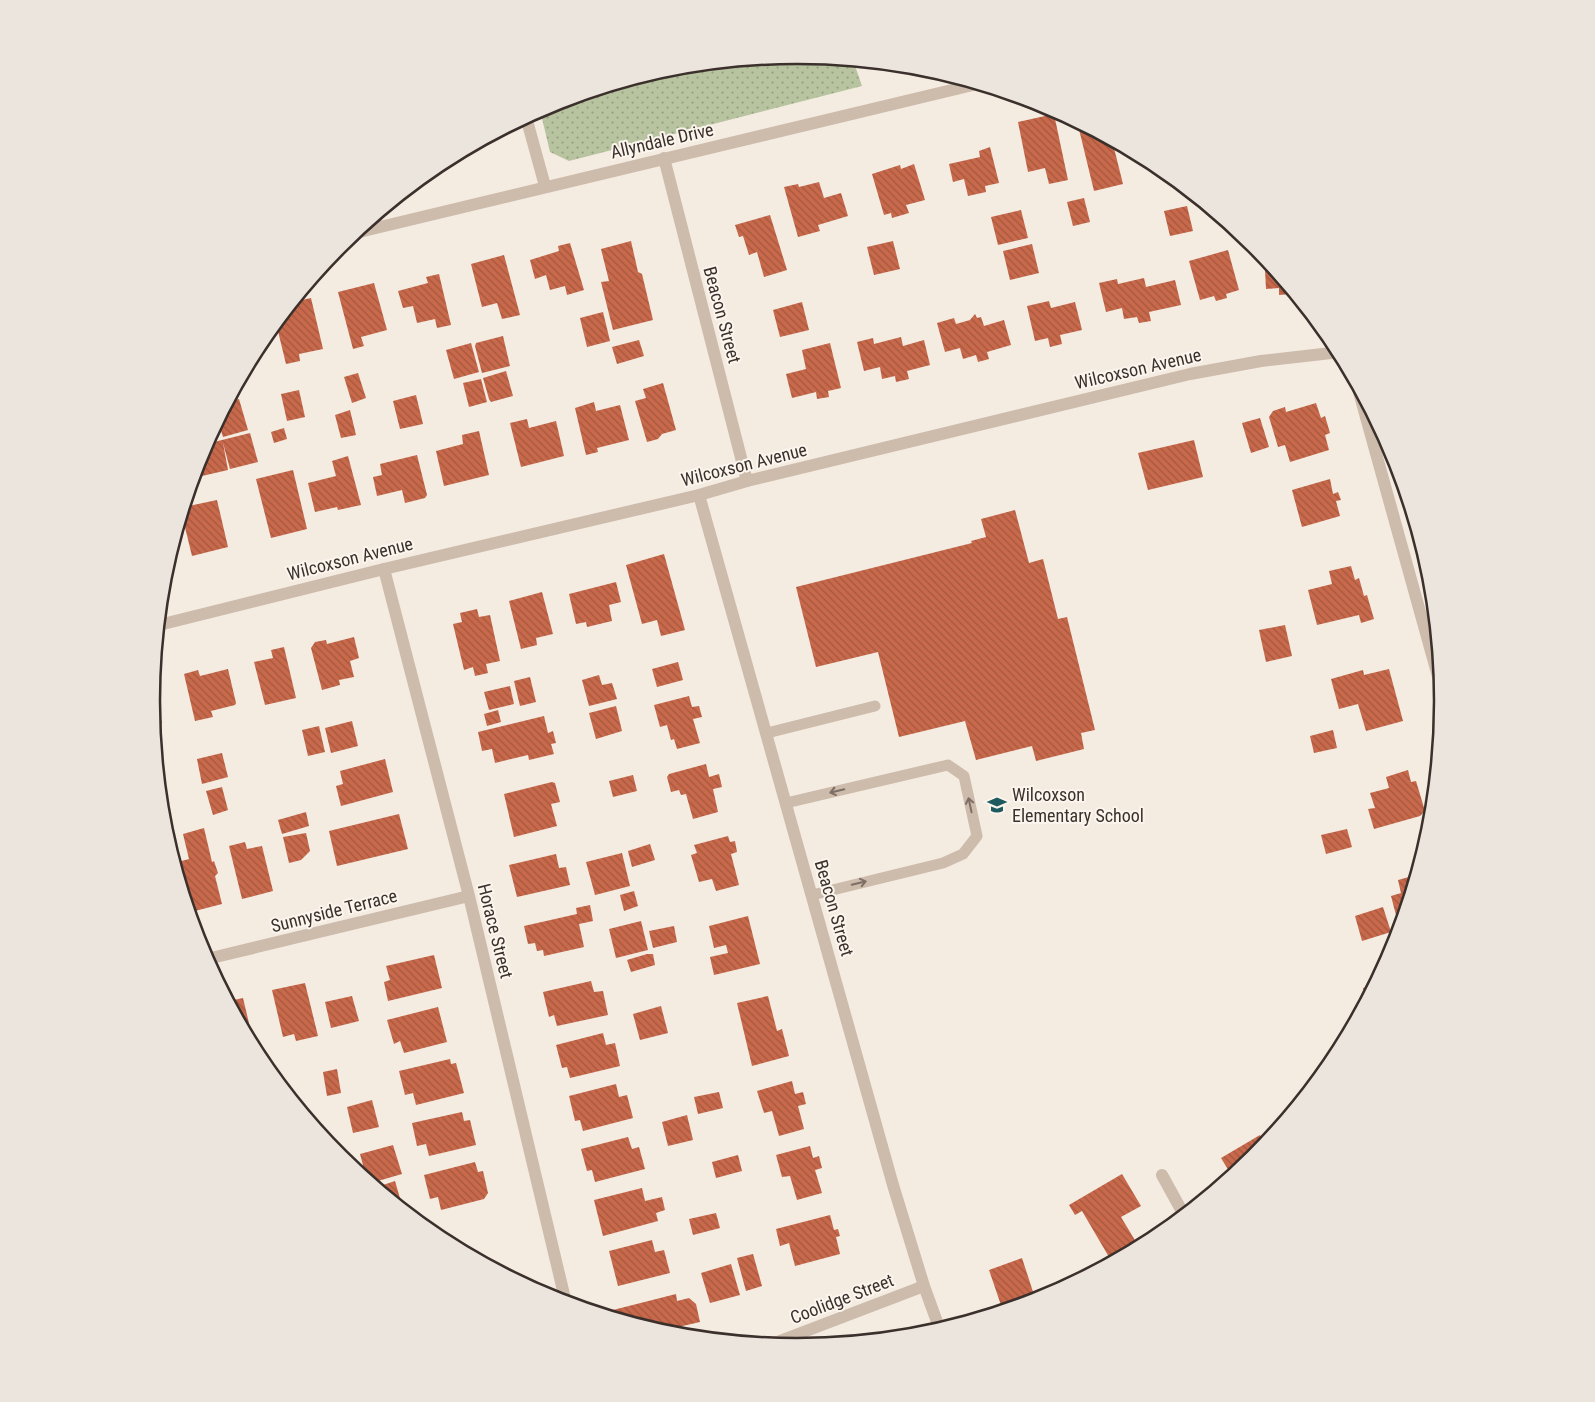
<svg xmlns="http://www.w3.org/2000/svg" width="1595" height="1402" font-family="'Roboto Condensed',sans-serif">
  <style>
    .park { fill: url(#park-dots) }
    .building { fill: url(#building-back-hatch) }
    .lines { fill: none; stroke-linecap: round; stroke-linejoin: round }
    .service { stroke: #cdbbac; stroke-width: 11 }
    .minor { stroke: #cdbbac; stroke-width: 12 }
    .tertiary { stroke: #cdbbac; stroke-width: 12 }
    .oneway { stroke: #7d6f65 }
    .labels { text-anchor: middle; stroke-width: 4; stroke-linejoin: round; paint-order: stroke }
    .street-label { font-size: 18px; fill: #3b302b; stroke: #fbf5ee }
    .poi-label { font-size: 18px; fill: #3b302b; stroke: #fbf5ee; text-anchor: start }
    .rim { fill: none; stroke: #3b302b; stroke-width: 2.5 }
  </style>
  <defs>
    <pattern id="park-dots" width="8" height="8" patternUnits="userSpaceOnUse" patternTransform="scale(1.25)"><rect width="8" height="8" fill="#b8c4a0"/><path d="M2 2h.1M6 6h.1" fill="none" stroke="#97a083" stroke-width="1.8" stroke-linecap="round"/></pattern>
    <pattern id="building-back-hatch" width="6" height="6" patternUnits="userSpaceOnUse" patternTransform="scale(1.25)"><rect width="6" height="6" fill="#c8694b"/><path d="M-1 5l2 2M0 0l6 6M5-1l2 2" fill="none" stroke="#a4573f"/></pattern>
  </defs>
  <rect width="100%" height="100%" fill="#f4ebe1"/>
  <path class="park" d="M798,55L853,60L862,86L569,161L550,152L540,110L551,104L672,67Z"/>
  <path class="building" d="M1054,114L1068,180L1049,184L1045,168L1028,172L1018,122Z
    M1077,121L1123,146L1114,148L1123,184L1094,191Z
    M481,141L482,145L471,147H470Z
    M990,147L999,183L985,186L986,192L968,196L964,179L953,182L949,164L980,157L979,151Z
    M914,164L925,200L906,205L909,213L892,218L891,213L884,215L872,174L900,165L901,169Z
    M819,182L824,198L841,193L848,216L818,225L820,231L798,237L784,187L798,184L799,187Z
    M1084,198L1090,222L1073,226L1067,202Z
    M1187,206L1193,231L1170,236L1164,211Z
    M1021,210L1028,238L998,245L991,217Z
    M770,215L787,270L764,277L757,252L749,255L743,236L739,237L735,225Z
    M631,241L638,272L642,274L653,320L613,330L601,282L609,281L601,249Z
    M893,241L900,269L874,275L867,247Z
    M570,243L584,290L567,295L565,286L550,290L546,275L535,279L530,260L559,251L558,246Z
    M1032,244L1039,273L1010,280L1003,251Z
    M1228,250L1239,290L1226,294L1227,298L1216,301L1214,296L1200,300L1189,261Z
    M504,255L520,315L502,319L497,303L482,307L471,264Z
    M1265,270H1275L1291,288V294L1279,295V288L1266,289Z
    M439,274L451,325L437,328L435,319L417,323L413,306L403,308L398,291L428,283L426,277Z
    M1144,278L1146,287L1175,280L1181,305L1149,312L1151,321L1139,323L1137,317L1124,319L1122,308L1106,312L1099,283L1117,279L1118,284Z
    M374,283L387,330L361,337L364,346L353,349L338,292Z
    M311,298L323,349L299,354L300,361L286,364L276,323L293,302Z
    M1049,301L1051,308L1075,302L1082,330L1060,335L1062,344L1050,347L1048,338L1035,341L1027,306Z
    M802,302L809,330L780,337L773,310Z
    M603,312L610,341L587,347L580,318Z
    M975,314L977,318L981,317L984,326L1004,320L1011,345L987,352L989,359L978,362L976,355L963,359L960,348L945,352L937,323L954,318L956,324L970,320Z
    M503,336L510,366L482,373L475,346L476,343Z
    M901,337L903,346L924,340L930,365L907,371L909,379L896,382L895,376L882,379L880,367L864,371L857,342L873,338L874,344Z
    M639,340L644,356L617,364L612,347Z
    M471,343L479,372L454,379L446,350Z
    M830,343L841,388L828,391L829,397L817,399L816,392L792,398L786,374L806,369L802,350Z
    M255,352L257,362L249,364Z
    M247,366L250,375L242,377L243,374Z
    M506,371L513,396L491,402L489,399L483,378Z
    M358,373L366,398L352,403L344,377Z
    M481,379L487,402L469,407L463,383Z
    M663,383L676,430L662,434L658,439L647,442L635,401L646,398L643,389Z
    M299,390L305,417L287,421L281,394Z
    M416,395L423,424L400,429L393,401Z
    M239,399L248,430L223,437L218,421L229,401Z
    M594,402L596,411L620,405L629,440L597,448L598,452L586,455L575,408Z
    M1316,403L1321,418L1325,416L1330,433L1325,435L1329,450L1290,462L1285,445L1278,447L1269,417L1273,411L1285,407L1286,412Z
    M350,410L356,435L341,438L335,415Z
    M1260,418L1269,447L1251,453L1242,423Z
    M527,419L529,428L556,421L564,456L521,467L510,423Z
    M284,428L287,439L274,443L271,432Z
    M479,431L489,475L444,486L436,451L463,444L462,435Z
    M250,433L258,462L230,469L223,443L228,470L202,476L198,462L206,444Z
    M1194,440L1203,477L1148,490L1138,453Z
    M417,455L427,495L425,498L405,503L402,490L377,496L373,477L382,475L380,464Z
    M348,456L361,505L338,510L337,507L315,512L308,483L336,476L332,461Z
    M293,470L307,529L271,538L256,479Z
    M1330,479L1333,494L1338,492L1341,500L1336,501L1340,516L1302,527L1292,490Z
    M217,500L228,547L192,556L182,515L184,507Z
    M1015,510L1029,563L1043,559L1058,619L1067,617L1095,730L1081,733L1084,749L1036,761L1032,746L976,760L965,721L899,737L878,652L816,667L796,587L972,543L971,541L986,537L981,519Z
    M173,543L177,558L169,560Z
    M664,554L685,630L661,636L657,620L642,624L626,565Z
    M1351,566L1355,580L1359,578L1364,596L1367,595L1374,619L1361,623L1359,615L1317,625L1308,590L1332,584L1329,571Z
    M616,582L621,602L609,605L612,621L587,627L586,622L576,624L569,594Z
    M542,592L553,634L536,638L537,645L521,649L509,601Z
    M477,609L479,617L490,615L500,661L486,664L488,673L475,676L473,667L464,670L453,624L462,622L460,613Z
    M1285,625L1292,656L1266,662L1259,630Z
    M354,637L359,658L350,661L354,677L339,680L340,685L322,690L311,648L315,642L326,640L327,644Z
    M284,647L296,698L265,705L254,662L273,658L271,650Z
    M678,662L683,680L657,687L652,669Z
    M228,669L236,703L235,705L211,711L213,717L195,721L184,674L198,670L200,676Z
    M1389,669L1403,721L1366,731L1358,704L1339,709L1331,679L1363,670L1364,675Z
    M599,675L602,685L612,683L617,699L589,706L582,680Z
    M530,677L536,702L520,706L514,681Z
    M510,686L514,704L489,710L484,692Z
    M153,689L162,723L154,726L152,701Z
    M689,696L692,707L699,706L702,717L693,719L700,743L677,749L674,739L671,740L667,725L660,727L654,705Z
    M616,706L622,731L596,739L589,713Z
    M498,710L501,722L487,726L484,714Z
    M544,716L548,733L553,731L556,743L551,744L554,754L529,760L528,755L495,763L492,749L482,751L478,732Z
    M352,721L358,746L331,753L325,728Z
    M319,726L325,752L308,756L302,730Z
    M1333,730L1337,748L1314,753L1310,736Z
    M222,753L228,777L202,784L197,759Z
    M385,759L393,792L341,806L336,786L343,784L340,771Z
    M706,764L709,777L719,774L722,787L713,789L718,812L693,819L686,794L681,795L679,790L671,792L667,777L669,774Z
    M1408,770L1411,782L1416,781L1425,811L1420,816L1374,829L1368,809L1375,808L1370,793L1389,788L1386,777Z
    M633,775L637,791L613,797L609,781Z
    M552,782L555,783L560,802L551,804L557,826L514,837L504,794Z
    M222,787L228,810L213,815L206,791Z
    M306,812L309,826L282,834L278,820Z
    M164,814L168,830L165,831L163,815Z
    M399,814L408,849L337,866L329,831Z
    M204,828L212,862L214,861L218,873L215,876L222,904L191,912L178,862L189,859L183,834Z
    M1347,829L1352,847L1326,854L1321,835Z
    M306,833L310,851L301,860L289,863L283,837Z
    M728,836L730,842L735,841L737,852L731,854L739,885L716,891L712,879L699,882L691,855L697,853L694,845Z
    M245,842L247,849L262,846L273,891L242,899L229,846Z
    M650,844L655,860L632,867L628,851Z
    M622,853L630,886L595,895L586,862Z
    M556,854L559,868L566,867L570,885L517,897L509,865Z
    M1416,875L1404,918L1397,919L1391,896L1401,893L1398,880Z
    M634,891L638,906L624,911L620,895Z
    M590,905L593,921L579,924L584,947L544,956L543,950L537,951L535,943L528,944L524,926L577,914L576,908Z
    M1383,907L1391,932L1362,941L1355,916Z
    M748,916L760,964L714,975L710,957L728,953L726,945L714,948L709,926Z
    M641,921L648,950L616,958L609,929Z
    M674,926L677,942L653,948L649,931Z
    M647,954H653L655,965L631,972L627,960Z
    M434,955L442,988L388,1001L384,982L390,980L386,966Z
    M591,981L594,992L603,991L608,1015L557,1026L554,1015L549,1017L543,992Z
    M305,983L318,1036L296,1041L294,1034L283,1037L272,990Z
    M1375,985L1367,1000L1363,988Z
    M352,996L359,1021L331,1028L325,1002Z
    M768,996L777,1031L782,1029L789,1056L752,1066L737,1003Z
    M243,998L254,1044H252L229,1001Z
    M661,1006L668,1033L640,1040L633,1014Z
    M438,1007L447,1042L404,1053L400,1041L394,1044L387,1020Z
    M603,1033L606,1045L615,1043L620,1066L570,1078L567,1067L562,1068L556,1045Z
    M450,1059L451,1064L456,1063L464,1093L416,1105L413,1093L405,1095L399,1071Z
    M337,1069L341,1093L327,1096L323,1072Z
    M792,1081L795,1094L803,1092L806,1104L798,1106L804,1129L779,1136L772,1111L764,1113L757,1091Z
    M616,1084L619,1097L627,1095L633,1118L583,1131L580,1120L575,1121L569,1096Z
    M719,1092L723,1108L698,1114L694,1097Z
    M372,1100L379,1127L353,1133L347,1107Z
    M462,1112L464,1121L470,1120L476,1145L429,1156L426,1144L417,1146L412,1123Z
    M687,1115L693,1140L668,1146L662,1122Z
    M1260,1135L1265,1144L1254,1158L1232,1176L1221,1158Z
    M628,1137L632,1149L639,1147L645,1169L595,1182L592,1170L587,1171L581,1149Z
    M393,1145L402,1174L371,1183L367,1180L360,1154Z
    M810,1146L813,1158L819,1156L822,1168L815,1170L822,1193L797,1200L790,1176L782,1177L776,1155Z
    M738,1155L742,1171L716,1178L712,1162Z
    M475,1162L478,1172L483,1171L488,1193L484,1199L441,1210L438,1197L430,1199L424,1175Z
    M1122,1174L1141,1206L1121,1217L1136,1242L1109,1257L1082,1211L1075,1215L1069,1205Z
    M395,1181L402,1205L399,1206L377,1187Z
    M642,1188L645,1201L662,1197L665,1210L656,1213L658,1221L603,1236L594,1200Z
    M716,1213L720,1228L693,1235L689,1219Z
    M830,1215L834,1230L838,1229L840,1236L836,1237L840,1254L795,1266L789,1243L780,1246L776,1229Z
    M652,1240L655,1252L664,1250L670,1273L618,1286L609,1251Z
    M753,1254L762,1286L746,1291L737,1258Z
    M1022,1258L1036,1301L1003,1311L989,1270Z
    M731,1264L740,1295L710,1303L701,1273Z
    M676,1294L677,1301L689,1298L696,1304L700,1322L661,1331L622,1320L621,1316L614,1317L613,1310Z"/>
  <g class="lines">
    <path class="service" d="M767,733L875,706
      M786,803L948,765L964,776L977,836L963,854L943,863L812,895"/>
    <path class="minor" d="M526,117L545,186
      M664,158L747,481
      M355,233L977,84
      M1357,385L1442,691
      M699,495L893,1185L924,1286L940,1330
      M384,569L469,896L566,1303
      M207,959L469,896
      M1162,1175L1184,1215
      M772,1344L924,1286"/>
    <path class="tertiary" d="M159,625L384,569L699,495L747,481L1190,374L1261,361L1340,352"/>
  </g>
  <defs><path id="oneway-shaft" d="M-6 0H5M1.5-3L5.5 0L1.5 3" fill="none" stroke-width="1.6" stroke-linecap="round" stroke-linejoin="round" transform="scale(1.25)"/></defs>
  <g class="oneway">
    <use href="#oneway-shaft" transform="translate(837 791) rotate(167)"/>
    <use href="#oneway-shaft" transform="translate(970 805) rotate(-102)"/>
    <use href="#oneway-shaft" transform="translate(859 883) rotate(-14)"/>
  </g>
  <defs>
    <g id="school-bare" transform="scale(1.5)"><path d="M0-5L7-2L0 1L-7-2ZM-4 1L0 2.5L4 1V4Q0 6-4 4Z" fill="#1f5a5e" stroke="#fbf5ee" stroke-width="2.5" paint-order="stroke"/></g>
  </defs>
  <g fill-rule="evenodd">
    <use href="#school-bare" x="997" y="805"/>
  </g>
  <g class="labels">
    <g class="street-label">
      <text transform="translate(662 141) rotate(-13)" y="6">Allyndale Drive</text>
      <text transform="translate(722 315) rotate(75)" y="6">Beacon Street</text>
      <text transform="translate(1138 369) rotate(-13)" y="6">Wilcoxson Avenue</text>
      <text transform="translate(744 465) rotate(-14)" y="6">Wilcoxson Avenue</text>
      <text transform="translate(350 559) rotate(-14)" y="6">Wilcoxson Avenue</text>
      <text transform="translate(834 908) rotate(74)" y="6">Beacon Street</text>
      <text transform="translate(334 911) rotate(-14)" y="6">Sunnyside Terrace</text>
      <text transform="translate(495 931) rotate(76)" y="6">Horace Street</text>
      <text transform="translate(842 1299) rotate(-21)" y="6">Coolidge Street</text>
    </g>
    <g class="poi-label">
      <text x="1012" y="801">Wilcoxson<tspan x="1012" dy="21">Elementary School</tspan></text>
    </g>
  </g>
  <path d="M0 0H1595V1402H0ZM160 701a637 637 0 1 1 1274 0a637 637 0 1 1-1274 0Z" fill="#ece5de" fill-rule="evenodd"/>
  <path class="rim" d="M160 701a637 637 0 1 1 1274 0a637 637 0 1 1-1274 0Z"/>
</svg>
